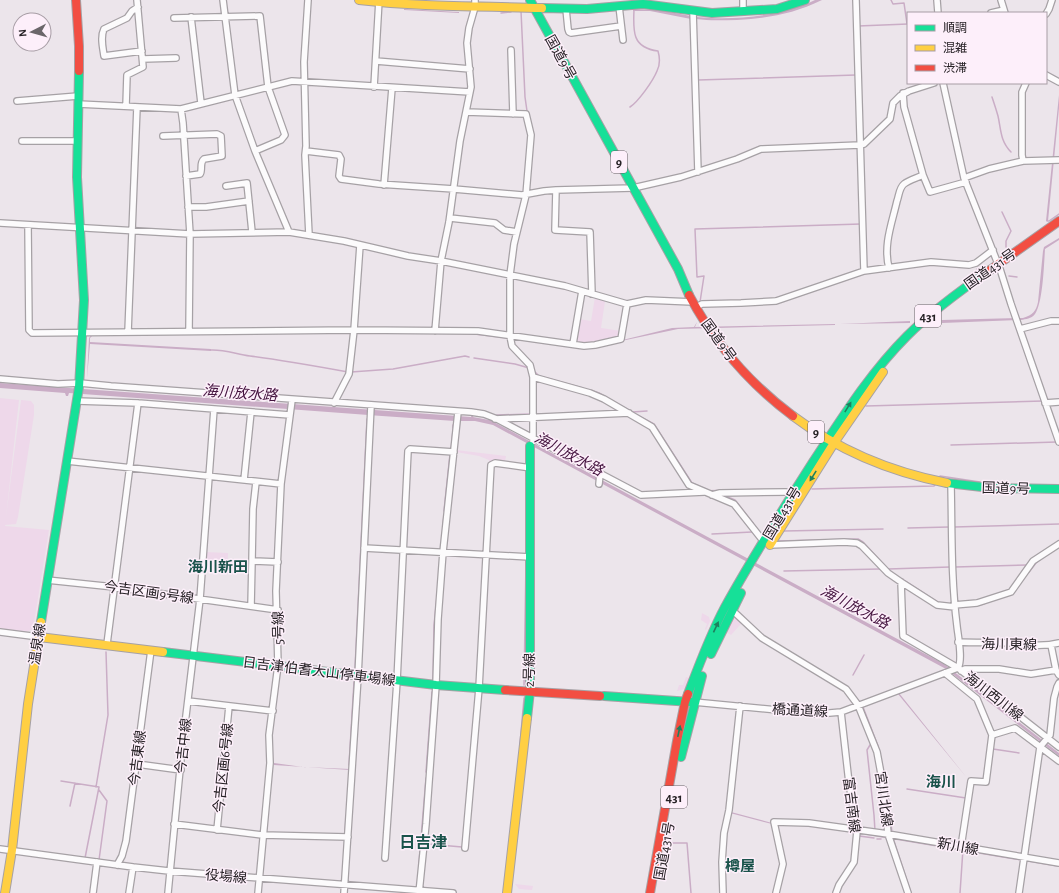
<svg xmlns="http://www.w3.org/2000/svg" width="1059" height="893" font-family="'Alegreya Sans','Noto Sans JP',sans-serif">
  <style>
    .green { fill: #eed8ea }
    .water { fill: #caadc6 }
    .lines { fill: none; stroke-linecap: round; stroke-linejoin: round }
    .stream { stroke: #caadc6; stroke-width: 1.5 }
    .street-casing { stroke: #a6a1a5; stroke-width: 8 }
    .fast-casing { stroke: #a6a1a5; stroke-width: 10 }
    .slow-casing { stroke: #a6a1a5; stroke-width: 10 }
    .jam-casing { stroke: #a6a1a5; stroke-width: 10 }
    .street { stroke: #fcfbfc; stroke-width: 5.5 }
    .fast { stroke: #16e098; stroke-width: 8 }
    .slow { stroke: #ffcf43; stroke-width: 8 }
    .jam { stroke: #f24e42; stroke-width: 8 }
    .oneway { fill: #1e805e }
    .labels { text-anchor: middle; stroke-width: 3; stroke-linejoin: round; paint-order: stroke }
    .shield { fill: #fdeffa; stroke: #665f65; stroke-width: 1 }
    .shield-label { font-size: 13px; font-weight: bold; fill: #262125 }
    .street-label { font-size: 14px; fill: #262125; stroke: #fdeffa }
    .water-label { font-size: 15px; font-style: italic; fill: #44143f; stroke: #fdeffa }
    .neighbourhood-label { font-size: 15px; font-weight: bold; fill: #1a534b; stroke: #fdeffa }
    .quarter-label { font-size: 16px; font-weight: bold; fill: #1a534b; stroke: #fdeffa }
  </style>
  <rect width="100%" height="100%" fill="#ece5eb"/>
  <path class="green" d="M595,297L605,301L601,328L621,331L620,336L617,338L592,343H577L576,340L579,319L591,321Z
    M0,398L19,400L5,526L49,530L33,629L26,632L0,629Z
    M21,400L31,401L34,405V415L18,517L16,524L5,525Z
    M456,450L506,456L505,461L528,465H490L489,460L479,456L456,452Z
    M205,552L228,553L227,574L204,571Z
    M702,613L709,617L710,621L706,630L705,629L707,624L701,620Z
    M734,617L741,624L731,635L726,632Z
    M686,677L689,678L685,689L677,691L679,685H683Z
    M515,884L533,886L532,890L519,889Z"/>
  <path class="water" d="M815,0H822C793,14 769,18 737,20C723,20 710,21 696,19L697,17C734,21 782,16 815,0Z
    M404,9L459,12V13L404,10Z
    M633,9L658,10L691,16V19L650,11H633Z
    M1059,95V108L1048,221H1046Z
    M1059,238V240L1045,249C1044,264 1043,303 1035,314C1031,319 1026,319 1021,320L942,323V320L1023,318C1033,315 1036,311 1038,302L1043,251L1044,247Z
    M910,321V323L840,324Z
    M697,322L695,327L835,324V325L678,329L588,348L468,334L338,332L93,335L90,338V342L211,349V351L90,344L87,378L89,338L92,334L338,331L481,332L586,347L602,345L672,328L694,327Z
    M0,383L471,417L472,414L474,415L473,417L489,420L491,418L492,421L944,664L1059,753V756L946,669L493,425L475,421H455L382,416L69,393L68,396H66L65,393L0,388Z
    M787,488L709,491V490Z
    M899,693L967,778L898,694Z
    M274,763L303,767L350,769V770L274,765Z
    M731,812L772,823L811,825L1059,865V867L819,827L772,824L730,813Z"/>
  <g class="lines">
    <path class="stream" d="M891,0L893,4L904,3L907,24
      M521,11L525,97L527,111
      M501,13L511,12
      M858,26L908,24
      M698,76V80L856,75
      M992,97C994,103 996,109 998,116C1001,129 1000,141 1011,152
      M630,107C638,102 653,81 657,71C660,65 660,58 658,51C632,48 633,31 634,10
      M1002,212L1011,231L1006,241V247
      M1047,221H1049L1059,214
      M977,269H979
      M1009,276L1017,277
      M700,302L704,276L697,277L695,229L861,224
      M210,350C223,349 236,354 250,356C282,360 315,366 348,372
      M474,358L515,364L529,368
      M534,371L539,376L583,388
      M351,372L393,369L465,356L469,357
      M590,390L599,393L632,412L647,411
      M866,406L1043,401
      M536,414H548
      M497,415L531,414
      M637,415L654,424L692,483L708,490
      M453,428V425
      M951,445L1057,442
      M451,450L453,430
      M939,478L940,476L980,482
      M812,489L934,486L935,485
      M723,495L735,500L753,523
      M444,511L450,454
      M443,523L444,516
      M954,527L1059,524
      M908,528L949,527
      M784,531L883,529
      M712,534L752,532
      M778,541L858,539L863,542L885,566
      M526,555V519
      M955,567L1028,565
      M888,569L950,567
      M784,571L880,569
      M1029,572L1036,563L1046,555
      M902,579L939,603
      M974,606L984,604
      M355,669L367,419
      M853,675L864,655
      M433,679L434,625L438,587
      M524,685L526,560
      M863,707L878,746
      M520,744L524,698
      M870,745L867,750L874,815L875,831
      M993,748V749L1019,753
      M880,754L888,795L892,833
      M349,765L354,682
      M426,772L432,692
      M61,781L99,787L85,858
      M96,787L108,715L106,652
      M907,789L966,798
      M99,790L107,801L99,860
      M70,806L75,783
      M345,835L346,816
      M859,836L874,838
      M893,838L911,893
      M877,839H881
      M672,843H687L691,893
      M428,844L462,847L463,846
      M419,863L426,778
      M960,893L963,849"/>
    <g class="street-casing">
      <path id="street" d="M223,0L235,95L255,151L289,232
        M308,0L304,62L306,146L305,155L309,235
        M743,0V12
        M856,0L864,271
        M937,0L938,13
        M1001,0L1005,13
        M619,6L623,40
        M138,7L132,11L127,18L104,29C100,37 103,48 104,56L142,51
        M566,9L568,29L569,32L571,33L621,26
        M693,11L698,172
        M991,13L1004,10
        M1046,14L1049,9L1052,0
        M191,17L201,103
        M174,18L260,16L268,87L285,135L281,140L255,151
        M511,50L513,114
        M143,59L176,58
        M376,61L470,69
        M1046,75L1059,82
        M943,83L964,178L1000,269L1011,304L1059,442
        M374,87L379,0
        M17,101L78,96
        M78,104L181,109L292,81L470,92
        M126,106L127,75L143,67L137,0
        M181,109L183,123L190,234L189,331
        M466,112L526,114L531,135L526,195L514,244L510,275V336L512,346L530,365L533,377V441
        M163,136L217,134L221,136L222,156L204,159C199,163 203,170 200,174L186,176
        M22,141H77
        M306,151L339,155L341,159L339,176L341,179L379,184L454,189L522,195L544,191L556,190L633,188L681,177L737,159L761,149L860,145L864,144L890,119L893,103L900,96L909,91L934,83
        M1023,161L1022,155V92L1026,83
        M923,175L930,192L966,182
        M964,178L989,169L1023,161L1059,160
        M384,185L392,88
        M226,186L247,183L252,232
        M556,190L555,230L590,232L592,294
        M188,207H206L249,201
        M450,218L495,223L504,230L517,232
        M0,223L190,234L289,232L344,241L408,256L441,261L565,286L627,304L646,300L693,302
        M28,225L29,330L32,333L354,330L478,331L584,346L595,345L621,339L627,304
        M889,268C883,245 892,223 897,201C899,196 899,188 904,184C909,180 917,178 923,175L904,107L903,93
        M696,307L702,304L741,303L776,301L864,271L931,262L969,265L976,263L993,250
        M1020,329L1051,321H1059
        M435,331L441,261L449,222L460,141L471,87L467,43L469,28L475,7V0
        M128,332L137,107
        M573,344L582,291
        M533,377L590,393L604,399L652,427L689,485L734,504L764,542
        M0,379L58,384L80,383L111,386L471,412L484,414L497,419L641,495L704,492
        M77,401L138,403L290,415
        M334,403L349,374L354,330L360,245
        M1045,403L1059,402
        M495,419L629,413
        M67,461L281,484
        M244,480L251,412
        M599,484L600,474
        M951,484C952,531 951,579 957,626C958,636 963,660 958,668L1059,747
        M712,495L720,493L786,492
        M770,545L844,542L857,543L862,546L888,573L901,582L937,605L955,607
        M364,548L530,557
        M252,561L253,509L256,482
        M47,580L114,587L278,610
        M901,582L903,636L958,668
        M954,605L977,603L1011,592L1033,561L1059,544
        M251,606L252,561L278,562
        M732,610L762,638L846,689L858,705L877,752L884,790L888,834L908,893
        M0,632L39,637
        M958,642C976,643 994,642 1012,643C1028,645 1043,647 1059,643
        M107,644L138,403
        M1051,645L1056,670L1059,675
        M961,671L965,669H999L1031,674L1056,670
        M945,673L977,699L992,735
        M188,701L273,711
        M694,702L818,714L841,712L958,668
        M137,764L181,770
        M174,824L262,835L348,837
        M217,830L229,706
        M961,847L971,781L986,782L992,735L1015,728L1059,761
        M465,848L479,688L491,465L495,463L531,468
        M0,849L133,867L169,871L453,893
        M385,858L397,681L408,451L410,449L454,452
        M117,865L122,856L126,841L151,650
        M93,893L97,862
        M129,893L133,867
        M168,893L182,749L200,599L214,409
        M258,893L270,763L269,735L278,665L276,591L281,484L292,400
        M344,893L358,677L371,406
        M419,893L426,824L436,685L438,619L443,552L458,412
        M723,893L722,862L724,833L729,810L740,706
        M776,893L783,864L774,822L809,823L888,834L1059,863
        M836,893L839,885L854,862L857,831L849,783L841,712
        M1019,893L1040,747L1050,735L1054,698L1057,687L1059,683"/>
    </g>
    <g class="fast-casing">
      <path id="fast" d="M530,0L678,269L689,295
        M542,8L587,9L643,4L712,13L777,9L805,0
        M947,483L991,488L1059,489
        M41,622L79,387L84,300L77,177L79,71
        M163,652L436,685L505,690
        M711,654L741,593
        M688,694C699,665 710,635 725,607C752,558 783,509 813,462C842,418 870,373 907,336C932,311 961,290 990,270
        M604,696L691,702
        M527,718L530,691V446
        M681,757L702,676"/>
    </g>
    <g class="slow-casing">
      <path id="slow" d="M359,0C420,7 481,6 542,8
        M793,416C838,450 891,472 947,483
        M770,545L834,443L883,372
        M39,637L163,652
        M5,893L12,850L28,704L41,622
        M507,893L527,718"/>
    </g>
    <g class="jam-casing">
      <path id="jam" d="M76,0L79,46V71
        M990,270L1059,221
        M689,295C714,342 750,384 793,416
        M505,690L600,696
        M650,893L677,741L685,702L688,694"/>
    </g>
    <use href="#street" class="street"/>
    <use href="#fast" class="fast"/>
    <use href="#slow" class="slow"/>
    <use href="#jam" class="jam"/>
  </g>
  <defs><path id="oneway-solid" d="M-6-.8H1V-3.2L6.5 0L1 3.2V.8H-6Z"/></defs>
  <g class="oneway">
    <use href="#oneway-solid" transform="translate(848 407) rotate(-58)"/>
    <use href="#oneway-solid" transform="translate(813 476) rotate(122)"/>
    <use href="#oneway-solid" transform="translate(716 627) rotate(-65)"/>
    <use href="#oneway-solid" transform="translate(679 731) rotate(-78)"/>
  </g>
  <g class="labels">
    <g class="shield">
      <rect x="611" y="151" width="16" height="22" rx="3"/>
      <rect x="915" y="305" width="26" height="22" rx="3"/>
      <rect x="808" y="421" width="16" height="22" rx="3"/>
      <rect x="661" y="786" width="26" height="22" rx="3"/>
    </g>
    <g class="shield-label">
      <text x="619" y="167">9</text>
      <text x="928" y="321">431</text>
      <text x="816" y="437">9</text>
      <text x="674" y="802">431</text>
    </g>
    <g class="street-label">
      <text transform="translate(561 57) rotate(61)" y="5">国道9号</text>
      <text transform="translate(990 269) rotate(-35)" y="5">国道431号</text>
      <text transform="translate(719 340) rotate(54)" y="5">国道9号</text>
      <text transform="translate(1006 488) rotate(2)" y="5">国道9号</text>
      <text transform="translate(782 513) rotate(-59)" y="5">国道431号</text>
      <text transform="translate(149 592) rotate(8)" y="5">今吉区画9号線</text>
      <text transform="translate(278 628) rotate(-91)" y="5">5号線</text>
      <text transform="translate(37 644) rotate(-81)" y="5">温泉線</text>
      <text transform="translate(1009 644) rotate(1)" y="5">海川東線</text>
      <text transform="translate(529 670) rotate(-89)" y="5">2号線</text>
      <text transform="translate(319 671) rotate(7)" y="5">日吉津伯耆大山停車場線</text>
      <text transform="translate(994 696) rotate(38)" y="5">海川西川線</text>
      <text transform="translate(800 710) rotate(3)" y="5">橋通道線</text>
      <text transform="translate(183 746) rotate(-84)" y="5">今吉中線</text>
      <text transform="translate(137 758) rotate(-83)" y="5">今吉東線</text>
      <text transform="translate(223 768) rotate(-84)" y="5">今吉区画6号線</text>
      <text transform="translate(884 799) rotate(82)" y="5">宮川北線</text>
      <text transform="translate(852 805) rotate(83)" y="5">富吉南線</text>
      <text transform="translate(958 846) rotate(10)" y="5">新川線</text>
      <text transform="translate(664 851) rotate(-80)" y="5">国道431号</text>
      <text transform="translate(226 876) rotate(5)" y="5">役場線</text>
    </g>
    <g class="water-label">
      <text transform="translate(240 393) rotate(4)" y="5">海川放水路</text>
      <text transform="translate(569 454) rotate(28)" y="5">海川放水路</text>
      <text transform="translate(855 607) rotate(28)" y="5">海川放水路</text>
    </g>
    <g class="neighbourhood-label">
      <text x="218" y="572">海川新田</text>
      <text x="941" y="787">海川</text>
      <text x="740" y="871">樽屋</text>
    </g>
    <g class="quarter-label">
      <text x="423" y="848">日吉津</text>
    </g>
  </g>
  <rect x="907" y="12" width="140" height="72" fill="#fdeffa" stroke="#a79da5"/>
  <rect x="915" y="25" width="20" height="6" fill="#16e098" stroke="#a79da5"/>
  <text x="943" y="32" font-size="12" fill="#262125">順調</text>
  <rect x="915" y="45" width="20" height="6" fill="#ffcf43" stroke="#a79da5"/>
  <text x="943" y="52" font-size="12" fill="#262125">混雑</text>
  <rect x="915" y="65" width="20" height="6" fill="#f24e42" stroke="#a79da5"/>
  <text x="943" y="72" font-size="12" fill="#262125">渋滞</text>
  <g transform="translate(32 32) rotate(264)"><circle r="19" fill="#fdeffa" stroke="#a79da5"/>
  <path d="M0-3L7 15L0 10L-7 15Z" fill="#6b666a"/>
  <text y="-6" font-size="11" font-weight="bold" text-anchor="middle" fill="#262125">N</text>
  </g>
</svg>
